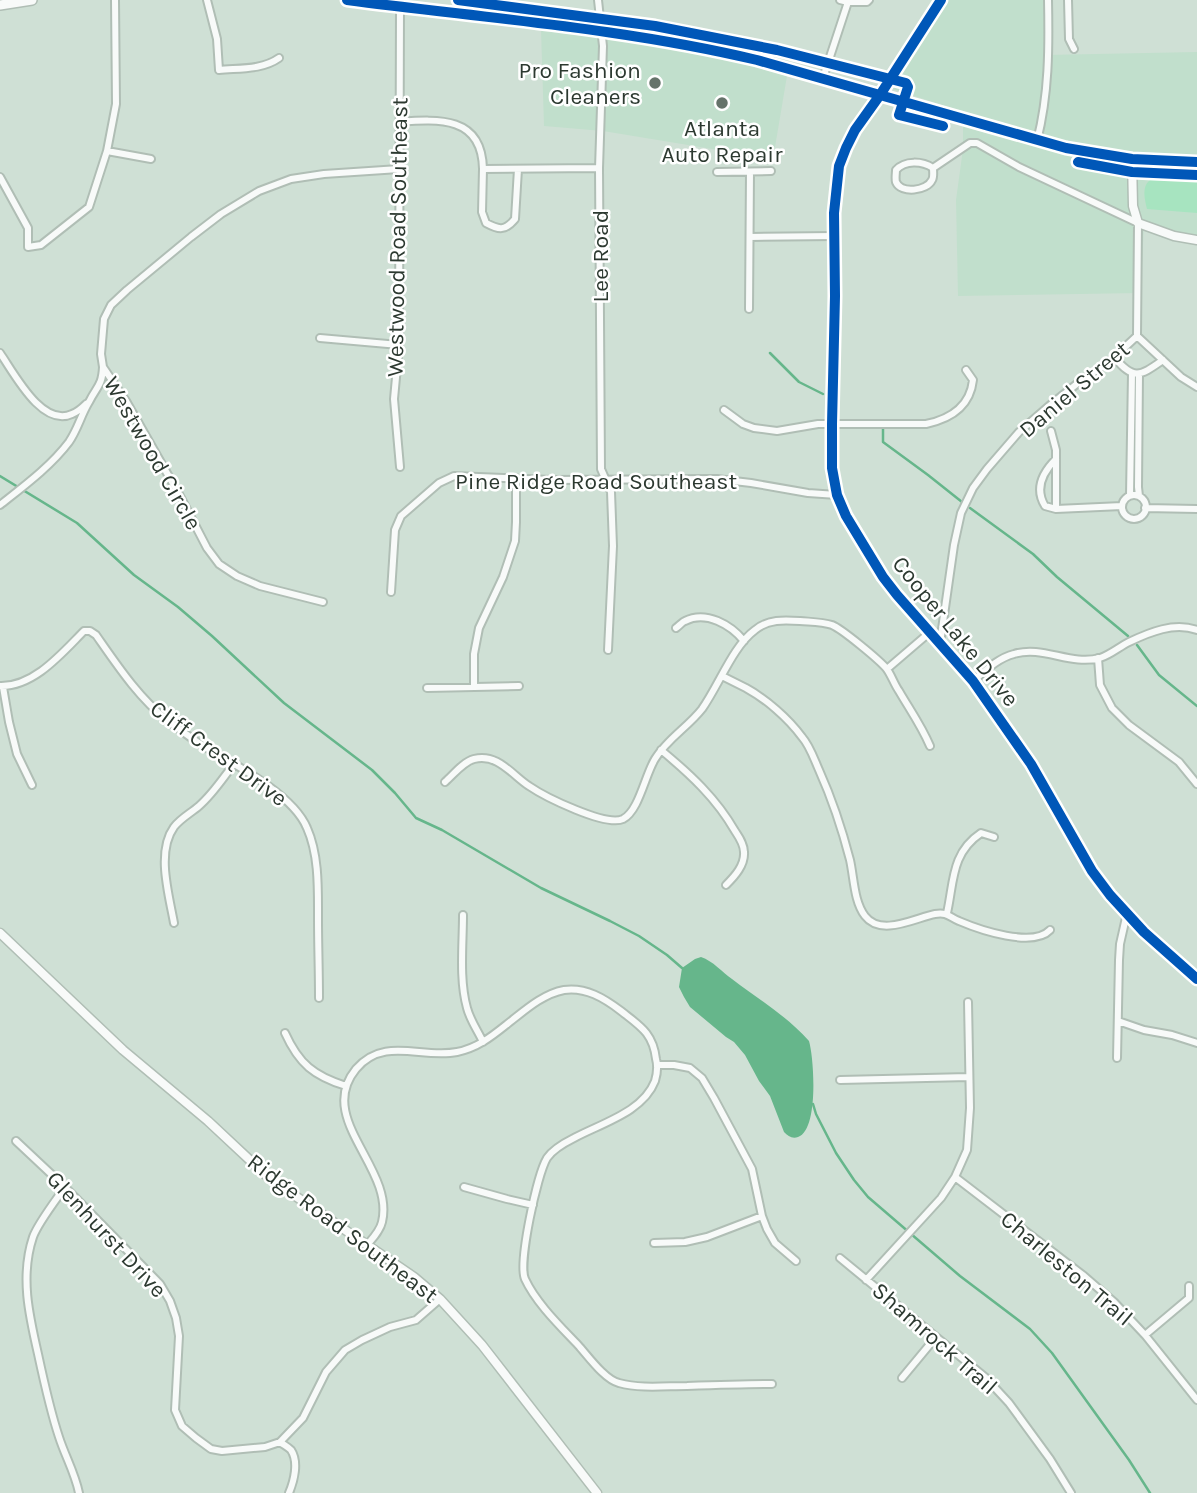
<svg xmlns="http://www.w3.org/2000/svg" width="1197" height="1493" font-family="Karla,sans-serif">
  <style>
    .built { fill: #c1dfcc }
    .green { fill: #a7e4c0 }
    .water { fill: #66b68b }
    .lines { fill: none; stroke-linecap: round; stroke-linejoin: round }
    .stream { stroke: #66b68b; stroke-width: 2.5 }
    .minor-casing { stroke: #b0beb5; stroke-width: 10 }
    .tertiary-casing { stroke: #b0beb5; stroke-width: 11 }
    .secondary-casing { stroke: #b0beb5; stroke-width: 12 }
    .minor { stroke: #f8faf9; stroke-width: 6 }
    .tertiary { stroke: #f8faf9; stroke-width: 8 }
    .secondary { stroke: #f8faf9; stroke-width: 9 }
    .cycleway-casing { stroke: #fff; stroke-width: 15 }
    .cycleway { stroke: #0057b8; stroke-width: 10 }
    .poi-dot { fill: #65736a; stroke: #fff; stroke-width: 2.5 }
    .labels { text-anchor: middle; stroke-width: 5; stroke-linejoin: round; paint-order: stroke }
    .poi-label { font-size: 23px; fill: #2c3930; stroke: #fff; text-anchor: end }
    .street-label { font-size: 23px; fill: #2c3930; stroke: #fff }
  </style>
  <rect width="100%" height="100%" fill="#cfe0d5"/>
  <path class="built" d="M940,0H1051L1045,55L1197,52V239H1188L1144,220L1141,293L958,296L956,200L963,149V112L887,87Z
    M541,29L698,42L780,55L790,58L773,159L603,131L544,126Z"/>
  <path class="green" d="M1154,178L1197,180V213L1147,209C1144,197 1141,183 1154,178Z"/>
  <path class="water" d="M701,957C713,961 722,972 732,979C758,999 787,1016 809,1041C814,1058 819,1130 798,1137C792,1139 788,1136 784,1132L770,1096L759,1081L745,1055L734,1042L726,1037L690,1007L684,997L679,987L682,968L695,959Z"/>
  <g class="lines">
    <path class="stream" d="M770,353L799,382L823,394
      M883,428V442L928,475L962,502
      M0,476L77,523L134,575L178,607L212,636L284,703L372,770L395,793L416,818L442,830L541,888L610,921L639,936L667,955L682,968
      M970,508L1033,554L1057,577L1128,636
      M1137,645L1159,675L1197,706
      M813,1104L816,1114L836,1153L854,1180L868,1197L960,1276L1030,1329L1052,1353L1129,1460L1150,1493"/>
    <g class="minor-casing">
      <path id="minor" d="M207,0L217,39L219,70C240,68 262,70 279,58
        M598,0L603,46L599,168L601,469L611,492L613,546L608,650
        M840,0L848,2H867L869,0
        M1068,0L1069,39L1074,49
        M823,78L848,2
        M880,95L941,0
        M399,122C439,119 482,116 483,169L599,168
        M1037,141C1049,94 1049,48 1048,0
        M107,151L151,159
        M933,168C933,172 934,177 932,180C927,191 901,194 896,182C895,178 896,173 896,170C905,160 922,161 933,168L970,143H977L1019,167L1138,223L1137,336L1110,361L1078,383L1049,406L1019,432L987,469L973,488L961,513L954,545L940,643
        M483,169L482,212L486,223C499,230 505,231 515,219L518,169
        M717,172L771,171
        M0,177L28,228V247L41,245L89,207L107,151L116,104L115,0
        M750,237L835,236
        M749,309L750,172
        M1137,336L1181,377L1197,387
        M320,338L399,345
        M0,353C14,373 42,428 72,414C77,412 82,408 86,404
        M1114,357C1134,381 1140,376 1163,360
        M724,410L743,424L754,428L777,431L818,424H926C950,419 970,407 973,380L966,370
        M1051,431L1056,450V509
        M1056,459C1043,472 1034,488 1045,506L1056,509L1122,506
        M400,467L394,399L399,345L400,7
        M1130,495L1132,373
        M1122 507a12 12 0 1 1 24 0a12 12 0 1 1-24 0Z
        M1139,496L1138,487L1139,374
        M0,505C24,486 51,466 69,442C78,429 81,415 89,402C97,386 102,386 103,367
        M1145,508L1197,509
        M391,592L395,530L401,516L439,483L454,476L551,480L717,479L751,483L808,493L837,495
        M323,602L260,586L237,576L219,564L207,548L180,496L126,401L103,367L101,354L104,319L111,305L127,290L191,237L221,214L259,191L291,179L324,174L399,169
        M676,628C679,626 682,622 685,621C706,610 731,625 744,641
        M1098,658L1100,685L1112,708L1129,725L1179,762L1197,784
        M887,669L929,633
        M722,676C730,680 738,684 746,688C766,699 788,718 802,737C810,746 814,759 819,770C832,799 842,829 850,860C854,878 854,902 865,916C881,937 915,918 935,914C948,912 949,917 959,921C980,930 1033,948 1050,930
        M973,681C985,671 998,658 1014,654C1043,645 1070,666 1100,658C1110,655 1119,647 1129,642C1150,632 1174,622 1197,630
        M0,686C34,687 62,653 84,631H90L96,635C117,665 138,697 168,721C179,729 191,738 203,746C234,764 293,794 307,828C319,855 318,888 318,918C318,945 319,971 319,998
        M3,687L9,722L17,754L32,785
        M474,687V654L479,628L503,577L515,541L516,522V478
        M427,688L519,686
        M661,750C690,774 716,798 735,831C739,837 744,844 744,852C745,865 735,876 726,885
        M445,782C454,774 463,762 474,759C498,753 512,775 529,786C545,797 606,827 623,819C639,811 645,775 655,759C667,739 688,727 702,709C719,685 733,646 755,630C768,619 784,620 800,621C811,622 822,622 832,625C842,629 878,659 886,668C891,674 894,684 899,691C910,710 921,725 930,746
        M947,913C954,882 951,853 981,833L994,837
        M463,915C463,945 459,979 467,1008C470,1020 478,1031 483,1042
        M174,923C169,895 156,852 174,827C181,818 191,813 199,806C213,794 223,778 234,764
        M1118,1021L1144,1030L1172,1035L1197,1043
        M285,1033C299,1064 314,1076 346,1086
        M1117,1058L1119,960L1120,944L1127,913
        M657,1065H674L690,1068L702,1078L714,1098L752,1169L762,1216L767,1229L775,1243L796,1261
        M840,1080L969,1077
        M16,1141L65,1187L160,1284L170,1301L176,1318L179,1336L175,1410L182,1426L196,1438L211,1449L222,1451L265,1447L280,1442L303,1418L326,1372L345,1350L362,1340L390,1327L416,1320L440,1299
        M955,1177L1084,1276L1114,1302L1145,1335L1197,1400
        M65,1187C56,1200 38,1223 33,1237C20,1276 29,1315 38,1354C44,1382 50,1410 59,1437C65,1456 75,1473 79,1493
        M464,1187L507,1199L533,1205
        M654,1243L685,1242L707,1237L762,1216
        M367,1245C373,1238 380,1231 382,1222C395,1168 315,1119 356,1069C384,1036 421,1059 457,1052C477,1048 491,1037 506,1025C523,1012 542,994 564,990C586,987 604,998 621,1011C640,1026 653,1033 656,1059C658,1066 657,1074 655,1081C643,1112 602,1123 574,1138C564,1143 553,1149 547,1158C537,1175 518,1263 525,1279C536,1303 561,1327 578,1345C588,1356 605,1380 619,1383C641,1389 665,1386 687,1386C715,1385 743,1384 772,1384
        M840,1258L985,1377L1009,1403L1050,1459L1071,1493
        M866,1280L941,1198L955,1177L967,1150L970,1108L968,1002
        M1145,1335L1189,1298V1286
        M902,1378L936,1337
        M280,1442C284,1445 288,1447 291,1450C299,1462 294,1481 289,1493"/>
    </g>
    <g class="tertiary-casing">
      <path id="tertiary" d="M880,95C854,130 840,151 835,196L832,468L837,495L841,506L856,534L883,577L897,595L973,681L995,711L1031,764L1092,871L1110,895L1144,932L1197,979
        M1132,159L1133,206L1138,223L1174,236L1197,240
        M0,933L123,1050L208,1121L269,1178L414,1277L440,1299L482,1345L597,1493"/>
    </g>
    <g class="secondary-casing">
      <path id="secondary" d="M347,0C484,18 623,28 757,60L1066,148L1132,159L1197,162
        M0,5L32,0"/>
    </g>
    <use href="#minor" class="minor"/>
    <use href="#tertiary" class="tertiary"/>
    <use href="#secondary" class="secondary"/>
    <g class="cycleway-casing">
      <path id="cycleway" d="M347,0C484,18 623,28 757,60L1066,148L1132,159L1197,162
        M458,0L655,26L777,50L906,83L908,87L899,115L943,126
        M941,0L880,95L855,130L846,148L839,166L834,213L835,296L832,424V468L837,495L846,516L883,577L897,595L973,681L1031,764L1092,871L1110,895L1144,932L1197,979
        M1078,162L1132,172L1197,175"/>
    </g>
    <use href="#cycleway" class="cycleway"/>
  </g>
  <g class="poi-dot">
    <circle cx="655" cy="83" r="7"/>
    <circle cx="722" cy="103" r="7"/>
  </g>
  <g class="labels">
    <g class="poi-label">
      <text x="641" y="78">Pro Fashion<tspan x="641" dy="26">Cleaners</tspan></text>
      <text x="722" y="136" text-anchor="middle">Atlanta<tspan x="722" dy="26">Auto Repair</tspan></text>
    </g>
    <g class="street-label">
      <text transform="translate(397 237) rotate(-89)" y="8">Westwood Road Southeast</text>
      <text transform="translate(600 256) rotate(-90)" y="8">Lee Road</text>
      <text transform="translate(1074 389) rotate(-40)" y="8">Daniel Street</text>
      <text transform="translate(153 453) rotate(60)" y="8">Westwood Circle</text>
      <text x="596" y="489">Pine Ridge Road Southeast</text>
      <text transform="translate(956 631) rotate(51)" y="8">Cooper Lake Drive</text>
      <text transform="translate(219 753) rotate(36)" y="8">Cliff Crest Drive</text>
      <text transform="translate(343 1228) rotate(37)" y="8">Ridge Road Southeast</text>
      <text transform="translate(107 1234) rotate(47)" y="8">Glenhurst Drive</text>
      <text transform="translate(1067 1268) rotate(40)" y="8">Charleston Trail</text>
      <text transform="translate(935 1338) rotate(41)" y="8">Shamrock Trail</text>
    </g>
  </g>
</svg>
